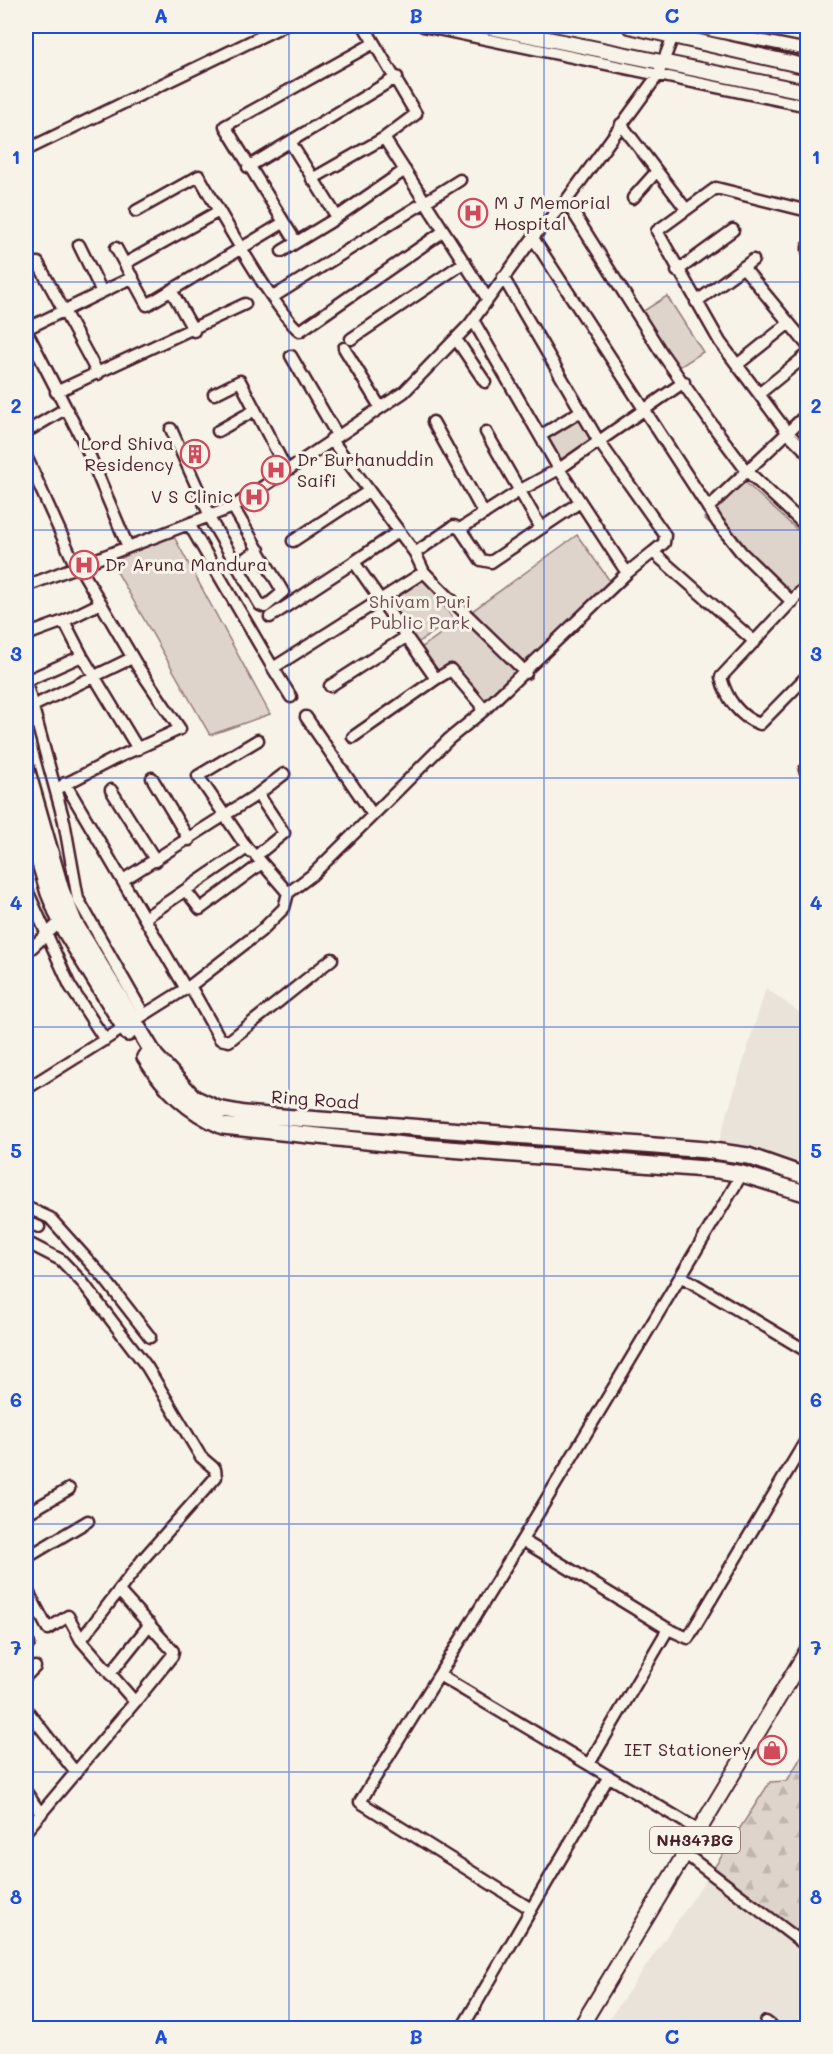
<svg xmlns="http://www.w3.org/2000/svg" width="833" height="2054" font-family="Mali,sans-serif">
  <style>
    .built { fill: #eae3da }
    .forest { fill: url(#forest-firs); stroke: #947a7c; stroke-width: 1.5 }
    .green { fill: #ded4cc; stroke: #947a7c; stroke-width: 1.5 }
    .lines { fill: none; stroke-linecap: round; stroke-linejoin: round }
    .minor-casing { stroke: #4a1f2b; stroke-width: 15 }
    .major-casing { stroke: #4a1f2b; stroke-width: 18 }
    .highway-casing { stroke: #4a1f2b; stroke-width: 20 }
    .minor { stroke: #f7f3e8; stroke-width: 10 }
    .major { stroke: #f7f3e8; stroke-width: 14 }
    .highway { stroke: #f7f3e8; stroke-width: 15 }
    .grid { fill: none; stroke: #1d4ed8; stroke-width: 1.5; stroke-opacity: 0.55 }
    .labels { text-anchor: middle; stroke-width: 6; stroke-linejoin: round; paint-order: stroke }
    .shield { fill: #f7f3e8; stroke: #7e5f64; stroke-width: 1.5 }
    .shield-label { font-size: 16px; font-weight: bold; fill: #4a1f2b }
    .poi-label { font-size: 18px; fill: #4a1f2b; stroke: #f7f3e8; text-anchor: start }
    .park-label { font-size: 18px; fill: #6f4c53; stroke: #f7f3e8 }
    .street-label { font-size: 18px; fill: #4a1f2b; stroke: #f7f3e8 }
    .neatline { fill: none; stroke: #1d4ed8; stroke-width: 2 }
    .grid-label { font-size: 20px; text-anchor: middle; font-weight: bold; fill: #1d4ed8 }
  </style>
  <defs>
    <pattern id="forest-firs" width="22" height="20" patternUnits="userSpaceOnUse" patternTransform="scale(1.5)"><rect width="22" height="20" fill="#ded4cc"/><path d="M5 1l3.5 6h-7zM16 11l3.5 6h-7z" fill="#c0b6af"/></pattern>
  </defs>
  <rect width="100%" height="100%" fill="#f7f3e8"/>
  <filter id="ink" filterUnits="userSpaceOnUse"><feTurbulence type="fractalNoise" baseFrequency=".0167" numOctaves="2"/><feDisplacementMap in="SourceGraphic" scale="12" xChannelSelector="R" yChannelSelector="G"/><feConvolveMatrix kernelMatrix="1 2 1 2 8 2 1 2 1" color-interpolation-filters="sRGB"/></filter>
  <g filter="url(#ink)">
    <path class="built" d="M766,988L807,1018V1166L719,1141Z
      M710,1874L807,1946V2028H603Z"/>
    <path class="forest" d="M807,1747V1947L710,1874L770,1782L787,1781Z"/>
    <path class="green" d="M667,296L703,352L678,368L642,312Z
      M580,415L596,439L562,463L546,439Z
      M745,482L807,539V575L791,595L704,518Z
      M172,533L270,714L210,735L112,563Z
      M577,535L612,584L485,706L454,668L435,673L417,651Z
      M425,578L453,619L413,646L386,606Z"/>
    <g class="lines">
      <g class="minor-casing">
        <path id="minor" d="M423,26L808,106
          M688,26L808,50
          M621,124L686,209
          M384,138L487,298
          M290,142L337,217
          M26,150L283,26
          M248,167L397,77
          M312,179L384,138L416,114L364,26
          M633,198L657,171
          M566,201L661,352L716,430L746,470L808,528
          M136,211L199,176C215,204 279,318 300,331L444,231
          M808,211L716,188L657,231L720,342L788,433L808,453
          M533,238L718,523L741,552L792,602
          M296,242L225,126L374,43
          M79,245L102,292
          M808,247V251
          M116,248L147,305L283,223
          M282,251L330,222L405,170
          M38,263L98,374
          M126,263L219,211
          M743,267L808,346
          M677,271L733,230
          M503,277L598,440L665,535L664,543L653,552L755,642
          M171,290L194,331
          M273,297L460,180
          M696,302L753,260
          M473,320L540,436L581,411
          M26,329L133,277
          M26,330L86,447L128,547
          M351,339L465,262
          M456,339L485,382
          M344,348L380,407
          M291,356L337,435
          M737,365L788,324
          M56,392L245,304
          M760,393L808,354
          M214,394L240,381L286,469
          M433,422L484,514
          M171,429L210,516
          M218,431L255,410
          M26,432L65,409
          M486,432L541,528
          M26,456L76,567L82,571L138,667L180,729L112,760L56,789
          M708,508L808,413
          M208,516L260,605L265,607L283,592L233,507
          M189,524L273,668L424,572L415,553L331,439
          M460,529L519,491L559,469L540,436
          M293,541L369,491
          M653,552L627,573L559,469L684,382
          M415,553L454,526L460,529L481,560L491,562L580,502
          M236,564L259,550
          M424,572C457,607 492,638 526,673
          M808,584L721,677C726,698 739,717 760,724L808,675
          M26,586L233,507L404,392L470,324L535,235L566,201L658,75L673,36
          M270,617L354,562
          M64,621L82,656L138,749
          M26,635L64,621L101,603
          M273,668L291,697
          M26,681L82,656
          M26,682L64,821L78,899L144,1015L26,1089
          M330,686L406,637
          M33,706L132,658
          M482,712L627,573
          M306,717L373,815L449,739L482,712L480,704L451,670L436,679
          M353,737L436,679L354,562L399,531
          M805,770L808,768
          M152,778L189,840
          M65,783L186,989
          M111,790L156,861
          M258,794L284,774
          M247,848L198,776L258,740
          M123,880L258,794L284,833L256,856L288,893
          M26,888L70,986L105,1040
          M186,891L200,909L262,863
          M146,917L247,848L251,852
          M26,953L61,921
          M190,986L220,1039L229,1041L332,959
          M144,1015L190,986L261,931L284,908L288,893L312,875L373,815
          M26,1207L50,1218L104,1278L150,1337
          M26,1222L39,1227
          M26,1242L61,1260L83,1283L147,1367L201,1457L215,1469L216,1477L143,1559L81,1640L135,1702L26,1831
          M681,1276L808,1352
          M26,1514L69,1489
          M522,1540L439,1675L700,1831
          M26,1558L88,1521
          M26,1588L48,1629L68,1616L81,1640
          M119,1591L173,1651L172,1656L135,1702
          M668,1629L688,1638L808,1437
          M26,1647L29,1644
          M110,1674L150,1624
          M439,1675L360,1802L531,1909
          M26,1676L35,1667
          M26,1709L76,1773
          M589,1764L668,1629L522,1540L742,1174
          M26,1792L41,1814
          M692,1859L808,1947
          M766,2022L774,2028
          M462,2028L609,1776"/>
      </g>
      <g class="major-casing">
        <path id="major" d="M484,26L808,92
          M629,26L808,67
          M580,2028L808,1649"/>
      </g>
      <g class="highway-casing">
        <path id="highway" d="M26,768L61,890L75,924L155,1056L194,1098L218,1109L245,1114L706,1150L748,1156L808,1177
          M26,817L49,893L64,929L128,1033
          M145,1057C166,1089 188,1111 223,1126L423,1147L718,1170L742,1174L808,1194"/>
      </g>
      <use href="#minor" class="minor"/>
      <use href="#major" class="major"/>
      <use href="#highway" class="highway"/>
    </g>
  </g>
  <path class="grid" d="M289,26V2028M544,26V2028M26,282H808M26,530H808M26,778H808M26,1027H808M26,1276H808M26,1524H808M26,1772H808"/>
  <defs>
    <g id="hospital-ring" transform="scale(1.5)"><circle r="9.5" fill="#f7f3e8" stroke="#d1495b" stroke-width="1.5"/><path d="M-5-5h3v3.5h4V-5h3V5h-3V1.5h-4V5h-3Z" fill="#d1495b"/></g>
    <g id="building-ring" transform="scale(1.5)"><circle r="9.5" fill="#f7f3e8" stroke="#d1495b" stroke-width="1.5"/><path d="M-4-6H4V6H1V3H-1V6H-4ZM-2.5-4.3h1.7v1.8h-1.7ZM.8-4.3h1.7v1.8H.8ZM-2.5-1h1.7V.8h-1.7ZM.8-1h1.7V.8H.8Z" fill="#d1495b"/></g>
    <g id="shop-ring" transform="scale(1.5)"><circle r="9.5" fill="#f7f3e8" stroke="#d1495b" stroke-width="1.5"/><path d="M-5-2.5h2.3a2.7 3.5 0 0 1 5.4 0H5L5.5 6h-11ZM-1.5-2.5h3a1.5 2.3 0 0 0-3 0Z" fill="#d1495b"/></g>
  </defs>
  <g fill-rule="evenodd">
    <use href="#hospital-ring" x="473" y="213"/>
    <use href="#building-ring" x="195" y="454"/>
    <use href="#hospital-ring" x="276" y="470"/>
    <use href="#hospital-ring" x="254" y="497"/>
    <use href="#hospital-ring" x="84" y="565"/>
    <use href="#shop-ring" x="772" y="1750"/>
  </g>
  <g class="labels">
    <rect class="shield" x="650" y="1827" width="90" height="26" rx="4.5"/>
    <g class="shield-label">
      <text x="695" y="1846">NH347BG</text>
    </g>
    <g class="poi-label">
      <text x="494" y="209">M J Memorial<tspan x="494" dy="21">Hospital</tspan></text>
      <text x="174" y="450" text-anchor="end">Lord Shiva<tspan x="174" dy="21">Residency</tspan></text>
      <text x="297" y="466">Dr Burhanuddin<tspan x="297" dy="21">Saifi</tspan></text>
      <text x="233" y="503" text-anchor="end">V S Clinic</text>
      <text x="105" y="571">Dr Aruna Mandura</text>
      <text x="751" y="1756" text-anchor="end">IET Stationery</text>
    </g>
    <g class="park-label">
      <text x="420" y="608">Shivam Puri<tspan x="420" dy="21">Public Park</tspan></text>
    </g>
    <g class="street-label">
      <text transform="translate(315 1100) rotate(4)" y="6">Ring Road</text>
    </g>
  </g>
  <rect width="833" height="2054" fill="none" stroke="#f7f3e8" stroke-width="66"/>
  <rect x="33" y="33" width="767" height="1988" class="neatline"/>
  <g class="grid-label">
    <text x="161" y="23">A</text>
    <text x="416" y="23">B</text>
    <text x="672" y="23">C</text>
    <text x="16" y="164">1</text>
    <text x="816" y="164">1</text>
    <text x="16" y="413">2</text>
    <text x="816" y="413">2</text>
    <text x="16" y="661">3</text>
    <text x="816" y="661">3</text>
    <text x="16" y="910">4</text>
    <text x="816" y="910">4</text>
    <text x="16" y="1158">5</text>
    <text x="816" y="1158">5</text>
    <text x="16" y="1407">6</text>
    <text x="816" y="1407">6</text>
    <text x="16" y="1655">7</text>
    <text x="816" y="1655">7</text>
    <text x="16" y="1904">8</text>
    <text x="816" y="1904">8</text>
    <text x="161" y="2044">A</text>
    <text x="416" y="2044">B</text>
    <text x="672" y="2044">C</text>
  </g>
</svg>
